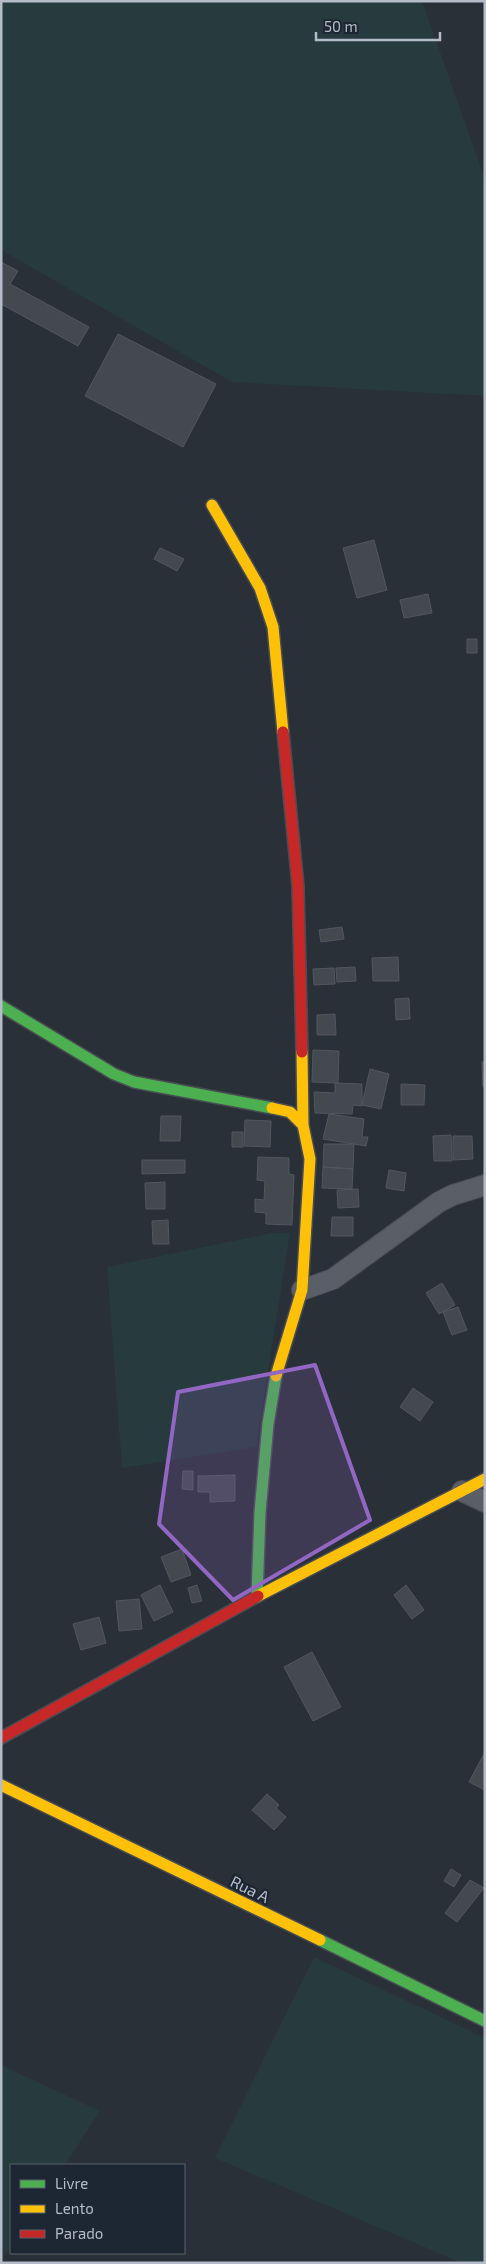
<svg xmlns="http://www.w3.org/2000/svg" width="486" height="2264" font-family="'Exo 2',sans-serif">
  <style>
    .green { fill: #273a3e }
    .building { fill: #444950; stroke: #52575f }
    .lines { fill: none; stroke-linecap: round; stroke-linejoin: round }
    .street-casing { stroke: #484c53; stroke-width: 22 }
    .fast-casing { stroke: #484c53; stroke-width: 14 }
    .slow-casing { stroke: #484c53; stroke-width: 14 }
    .jam-casing { stroke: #484c53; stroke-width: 14 }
    .street { stroke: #5a5e66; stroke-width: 20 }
    .fast { stroke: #4caf50; stroke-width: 11 }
    .slow { stroke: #ffc107; stroke-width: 11 }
    .jam { stroke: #c62828; stroke-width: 11 }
    .marked { fill: #9266c3; fill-opacity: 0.2; stroke: #9266c3; stroke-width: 4; stroke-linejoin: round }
    .labels { text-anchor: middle; stroke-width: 5; stroke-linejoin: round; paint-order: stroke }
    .street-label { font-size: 16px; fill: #b4bcc9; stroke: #1d2633 }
  </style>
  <rect width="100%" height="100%" fill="#2a3038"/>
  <path class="green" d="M1,1H422L485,179V396L232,382L1,250Z
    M272,1233H290L256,1447L122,1468L107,1267Z
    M314,1957L485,2038V2263H462L215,2158Z
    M1,2065L100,2111L65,2165H11V2246L1,2261Z"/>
  <path class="building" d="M1,262L18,271L10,284L89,327L78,346L1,304Z
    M118,334L216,384L183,447L85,396Z
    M374,540L387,590L357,598L343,548Z
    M160,548L184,559L177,571L154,559Z
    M428,594L432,613L404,618L400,600Z
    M467,639H477V653H467Z
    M342,927L344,939L321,942L319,930Z
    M398,957L399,981H373L372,958Z
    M355,967L356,981L337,982L336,968Z
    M334,968L335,984L314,985L313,969Z
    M409,998L410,1019L396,1020L395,999Z
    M335,1014L336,1035H317V1015Z
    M313,1050L339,1051L338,1083L312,1082Z
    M482,1062H485V1087H483Z
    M370,1069L389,1074L381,1109L362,1105Z
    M335,1083L362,1084V1106L353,1105L352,1114L315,1113L314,1092L335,1093Z
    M401,1084L425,1085L424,1105H401Z
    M329,1114L364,1119L362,1137H368L366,1146L323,1139Z
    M161,1116H181L180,1141H160Z
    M245,1120L271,1121L270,1147L244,1146Z
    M232,1132H243V1147H232Z
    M451,1135L452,1161H434L433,1136Z
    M453,1136H472L473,1159L453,1160Z
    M324,1144H354L353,1169L323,1167Z
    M258,1157L289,1158V1174L294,1175L292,1225L266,1224V1213L255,1212V1199L264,1200L265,1181L257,1180Z
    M142,1160H185V1173L142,1174Z
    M323,1167L353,1169L352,1189L322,1188Z
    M389,1170L406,1173L404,1191L386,1188Z
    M165,1182V1209H146L145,1183Z
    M358,1189L359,1207L338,1208L337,1190Z
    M332,1217H353V1236H331Z
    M168,1220L169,1244H153L152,1221Z
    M442,1283L455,1305L439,1314L426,1293Z
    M458,1307L467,1330L452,1335L443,1312Z
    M413,1388L433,1402L420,1421L400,1407Z
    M183,1471H193V1490L182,1489Z
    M235,1475V1501L210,1502V1492H198V1476Z
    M182,1549L191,1575L171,1582L161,1557Z
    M160,1585L173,1612L154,1621L141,1595Z
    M197,1585L202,1601L192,1603L188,1588Z
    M406,1585L424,1610L412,1619L394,1595Z
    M139,1599L142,1629L119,1631L116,1601Z
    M99,1617L106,1643L81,1650L73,1624Z
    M312,1652L341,1707L313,1721L284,1667Z
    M485,1752V1790L469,1782Z
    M267,1794L279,1805L276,1808L286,1817L274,1830L252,1810Z
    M451,1869L461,1875L454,1887L444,1881Z
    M470,1880L484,1888L457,1922L445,1913Z"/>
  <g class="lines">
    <g class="street-casing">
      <path id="street" d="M302,1290L333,1279L439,1202L453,1195L485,1185
        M462,1491L485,1502"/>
    </g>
    <g class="fast-casing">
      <path id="fast" d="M1,1006L114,1074L134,1082L272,1108
        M257,1597L260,1512L268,1424L276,1376
        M320,1940L485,2021"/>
    </g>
    <g class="slow-casing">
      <path id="slow" d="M212,505L260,588L273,627L283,732
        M302,1052L303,1125
        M272,1108L290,1112L303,1125L310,1159L302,1290L276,1376
        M258,1596L485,1479
        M1,1785L320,1940"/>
    </g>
    <g class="jam-casing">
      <path id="jam" d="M283,732L298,886L302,1052
        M1,1738L258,1596"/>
    </g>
    <use href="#street" class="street"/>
    <use href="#fast" class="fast"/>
    <use href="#slow" class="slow"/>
    <use href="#jam" class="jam"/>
  </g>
  <path class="marked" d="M315,1365L370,1520L233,1600L159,1524L178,1392Z"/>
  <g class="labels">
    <g class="street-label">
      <text transform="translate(250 1889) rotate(26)" y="6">Rua A</text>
    </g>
  </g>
  <rect width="486" height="2264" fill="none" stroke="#b4bcc9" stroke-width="5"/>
  <rect x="10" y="2164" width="175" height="90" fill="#1d2633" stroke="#59626f"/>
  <rect x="20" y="2180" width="25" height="8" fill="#4caf50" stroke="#59626f"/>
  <text x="55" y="2189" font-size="15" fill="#b4bcc9">Livre</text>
  <rect x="20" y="2205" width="25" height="8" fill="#ffc107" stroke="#59626f"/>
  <text x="55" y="2214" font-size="15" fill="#b4bcc9">Lento</text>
  <rect x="20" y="2230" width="25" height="8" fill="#c62828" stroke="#59626f"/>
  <text x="55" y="2239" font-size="15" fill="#b4bcc9">Parado</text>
  <path d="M316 32v8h124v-8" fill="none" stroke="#b4bcc9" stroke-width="2.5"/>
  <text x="324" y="32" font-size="15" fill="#b4bcc9" stroke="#1d2633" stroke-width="4" paint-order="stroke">50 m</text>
</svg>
